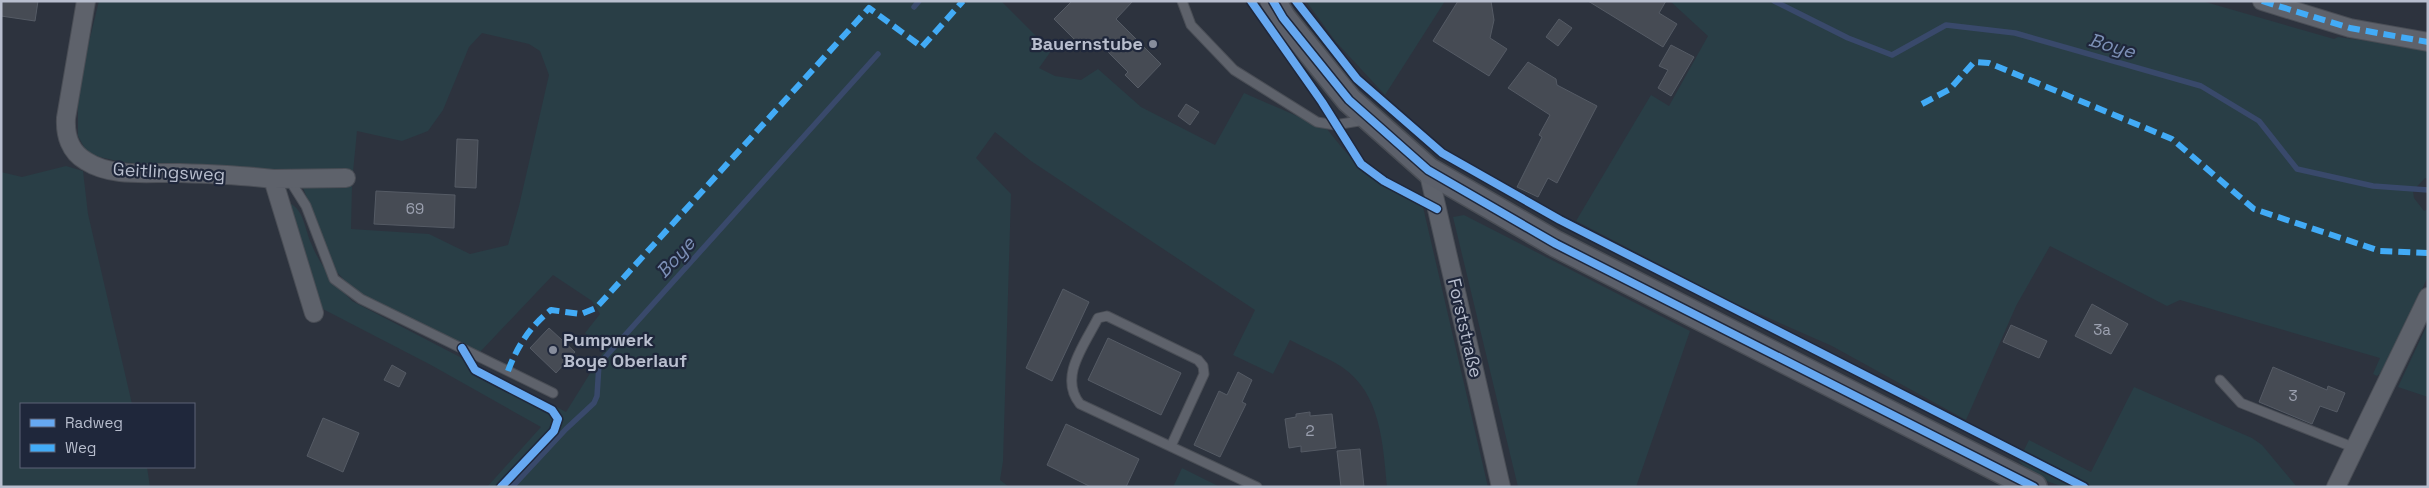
<svg xmlns="http://www.w3.org/2000/svg" width="2429" height="488" font-family="'Space Grotesk',sans-serif">
  <style>
    .green { fill: #293e46 }
    .lines { fill: none; stroke-linecap: round; stroke-linejoin: round }
    .stream { stroke: #39496b; stroke-width: 5.5 }
    .building { fill: #464b54; stroke: #555b65 }
    .service-casing { stroke: #4a4e56; stroke-width: 11 }
    .minor-casing { stroke: #4a4e56; stroke-width: 20 }
    .secondary-casing { stroke: #4a4e56; stroke-width: 28 }
    .service { stroke: #5e626b; stroke-width: 9 }
    .minor { stroke: #5e626b; stroke-width: 18 }
    .secondary { stroke: #5c606a; stroke-width: 25 }
    .quiet { stroke: #42abf6; stroke-width: 6; stroke-dasharray: 12 6; stroke-linecap: butt }
    .cycleway-casing { stroke: #1f273b; stroke-width: 11 }
    .cycleway { stroke: #66a8f1; stroke-width: 8 }
    .poi-dot { fill: #878d9c; stroke: #1f273b; stroke-width: 2 }
    .labels { text-anchor: middle; stroke-width: 4.5; stroke-linejoin: round; paint-order: stroke }
    .number-label { font-size: 15px; fill: #9ca1b0 }
    .poi-label { font-size: 18px; font-weight: bold; fill: #b8bece; stroke: #1f273b; text-anchor: end }
    .street-label { font-size: 18px; fill: #b8bece; stroke: #1f273b }
    .water-label { font-size: 19px; font-style: italic; fill: #7d90b7; stroke: #1f273b }
  </style>
  <rect width="100%" height="100%" fill="#2d333e"/>
  <path class="green" d="M99,1H1001L1051,51L1039,68L1055,76L1081,80L1098,69L1141,107L1215,145L1244,93L1327,129L1343,149L1370,177L1423,207L1488,487H1387C1383,445 1381,393 1342,367C1326,357 1307,349 1290,340L1273,374L1233,355L1255,310L1031,161L995,132L976,158L1011,194L1003,461L1000,480L1009,487H487L541,427L431,365L319,307L289,203C304,209 305,230 311,243C320,266 335,283 352,301L566,412L604,351L585,333L600,314L592,301L553,275L480,352L367,297L349,285L334,269L302,185L352,186L351,229L429,234L470,254L508,245L519,206L549,75L540,51L529,44L482,33L469,47L443,110L428,131L402,141L357,131L353,172L166,166L122,162L95,156L85,149L78,136V87Z
    M1306,1H1445L1385,95L1336,42Z
    M1670,1H2202L2334,39L2338,37L2428,49V179L2425,178L2413,191L2414,198L2424,211L2428,209V276L2388,366L2377,376L2373,374L2380,358L2180,300L2167,306L2050,246L2016,306L1966,420L1832,346L1730,301L1576,221L1651,95L1669,106L1708,36Z
    M66,166L83,171L88,214L132,404H21V467H147L150,487H1V172L22,177Z
    M1464,215L1690,331L1636,487H1518L1453,217Z
    M2428,323V397L2398,387Z
    M2134,387L2252,438L2262,445L2297,487H2091L2023,452L2029,440L2091,472Z
    M2017,458H2019L2075,487C2054,487 2029,476 2017,458Z
    M1182,468L1220,487H1173Z"/>
  <g class="lines">
    <path class="stream" d="M1774,1L1848,38L1892,55L1946,25L2015,33L2201,86L2259,121L2297,169L2373,186L2428,190
      M914,7L919,1
      M512,487L566,429L594,403L597,396L599,364L878,54"/>
  </g>
  <path class="building" d="M1,1H38L35,21L1,16Z
    M1072,1H1133L1116,19L1161,64L1138,88L1125,75L1128,72L1096,40L1087,48L1082,43L1080,45L1054,19Z
    M1458,1H1491L1494,20L1490,38L1507,49L1489,76L1433,41Z
    M1588,1H1666L1659,13L1677,24L1663,47Z
    M1559,19L1572,28L1558,46L1546,37Z
    M1671,45L1694,57L1671,96L1658,88L1668,70L1659,66Z
    M1528,62L1556,79L1557,85L1597,106L1557,183L1548,178L1538,197L1517,187L1542,137L1539,135L1550,115L1508,88Z
    M1186,104L1199,112L1190,125L1178,116Z
    M457,139L478,140L476,188L455,187Z
    M376,191L455,195L454,228L374,224Z
    M1063,289L1089,302L1052,381L1026,368Z
    M2092,304L2128,324L2111,354L2075,336Z
    M2011,325L2047,341L2039,358L2003,342Z
    M549,328L575,352L556,373L530,348Z
    M1108,338L1181,373L1161,415L1088,380Z
    M392,365L406,373L399,387L384,380Z
    M2273,367L2327,390L2328,386L2345,393L2337,412L2320,406L2312,424L2259,402Z
    M1238,372L1252,380L1242,402L1246,404L1220,457L1194,445L1219,391L1227,395Z
    M1310,412V416L1332,414L1336,448L1301,452V446L1289,448L1285,419L1296,417V414Z
    M323,418L359,433L343,472L307,456Z
    M1066,424L1139,459L1126,487H1091L1047,465Z
    M1360,449L1364,487H1341L1337,451Z"/>
  <g class="lines">
    <g class="service-casing">
      <path id="service" d="M1182,1L1191,25L1234,70L1317,122L1335,125L1365,120
        M289,179L306,206L334,279L361,299L553,393
        M2220,380L2241,403L2355,448
        M1171,446L1204,374L1203,366L1198,360L1107,316L1098,318C1085,344 1058,377 1080,404L1257,487"/>
    </g>
    <g class="minor-casing">
      <path id="minor" d="M86,1L66,118C65,135 70,152 86,161C112,178 150,172 180,173C211,174 242,175 273,179L314,313
        M2262,1L2350,28L2428,42
        M1428,170L1501,487
        M273,179L346,178
        M2336,487L2428,297"/>
    </g>
    <g class="secondary-casing">
      <path id="secondary" d="M1273,1L1283,18L1349,100L1428,170L1556,244L2034,487"/>
    </g>
    <use href="#service" class="service"/>
    <use href="#minor" class="minor"/>
    <use href="#secondary" class="secondary"/>
    <path class="quiet" d="M2262,1L2350,28L2428,42
      M1922,104L1950,89L1974,62L1989,63L2172,139L2254,209L2380,251L2428,253
      M508,371C517,347 530,326 551,310L581,314L596,308L869,8L922,47L963,1"/>
    <g class="cycleway-casing">
      <path id="cycleway" d="M1251,1L1322,102L1361,164L1384,181L1437,209
        M1273,1L1283,18L1349,100L1428,170L1556,244L2034,487
        M1296,1L1357,79L1442,153L1560,220L2084,487
        M462,348L475,370L552,410L558,419L554,431L501,487"/>
    </g>
    <use href="#cycleway" class="cycleway"/>
  </g>
  <g class="poi-dot">
    <circle cx="1153" cy="44" r="5"/>
    <circle cx="553" cy="350" r="5"/>
  </g>
  <g class="labels">
    <g class="number-label">
      <text x="415" y="214">69</text>
      <text x="2102" y="335">3a</text>
      <text x="2293" y="401">3</text>
      <text x="1310" y="436">2</text>
    </g>
    <g class="poi-label">
      <text x="1143" y="50">Bauernstube</text>
      <text x="563" y="346" text-anchor="start">Pumpwerk<tspan x="563" dy="21">Boye Oberlauf</tspan></text>
    </g>
    <g class="street-label">
      <text transform="translate(169 172) rotate(3)" y="6">Geitlingsweg</text>
      <text transform="translate(1465 328) rotate(77)" y="6">Forststraße</text>
    </g>
    <g class="water-label">
      <text transform="translate(2112 45) rotate(16)" y="7">Boye</text>
      <text transform="translate(675 257) rotate(-48)" y="7">Boye</text>
    </g>
  </g>
  <rect width="2429" height="488" fill="none" stroke="#b8bece" stroke-width="5"/>
  <rect x="20" y="403" width="175" height="65" fill="#1f273b" stroke="#5c6376"/>
  <rect x="30" y="419" width="25" height="8" fill="#66a8f1" stroke="#5c6376"/>
  <text x="65" y="428" font-size="15" fill="#b8bece">Radweg</text>
  <rect x="30" y="444" width="25" height="8" fill="#42abf6" stroke="#5c6376"/>
  <text x="65" y="453" font-size="15" fill="#b8bece">Weg</text>
</svg>
